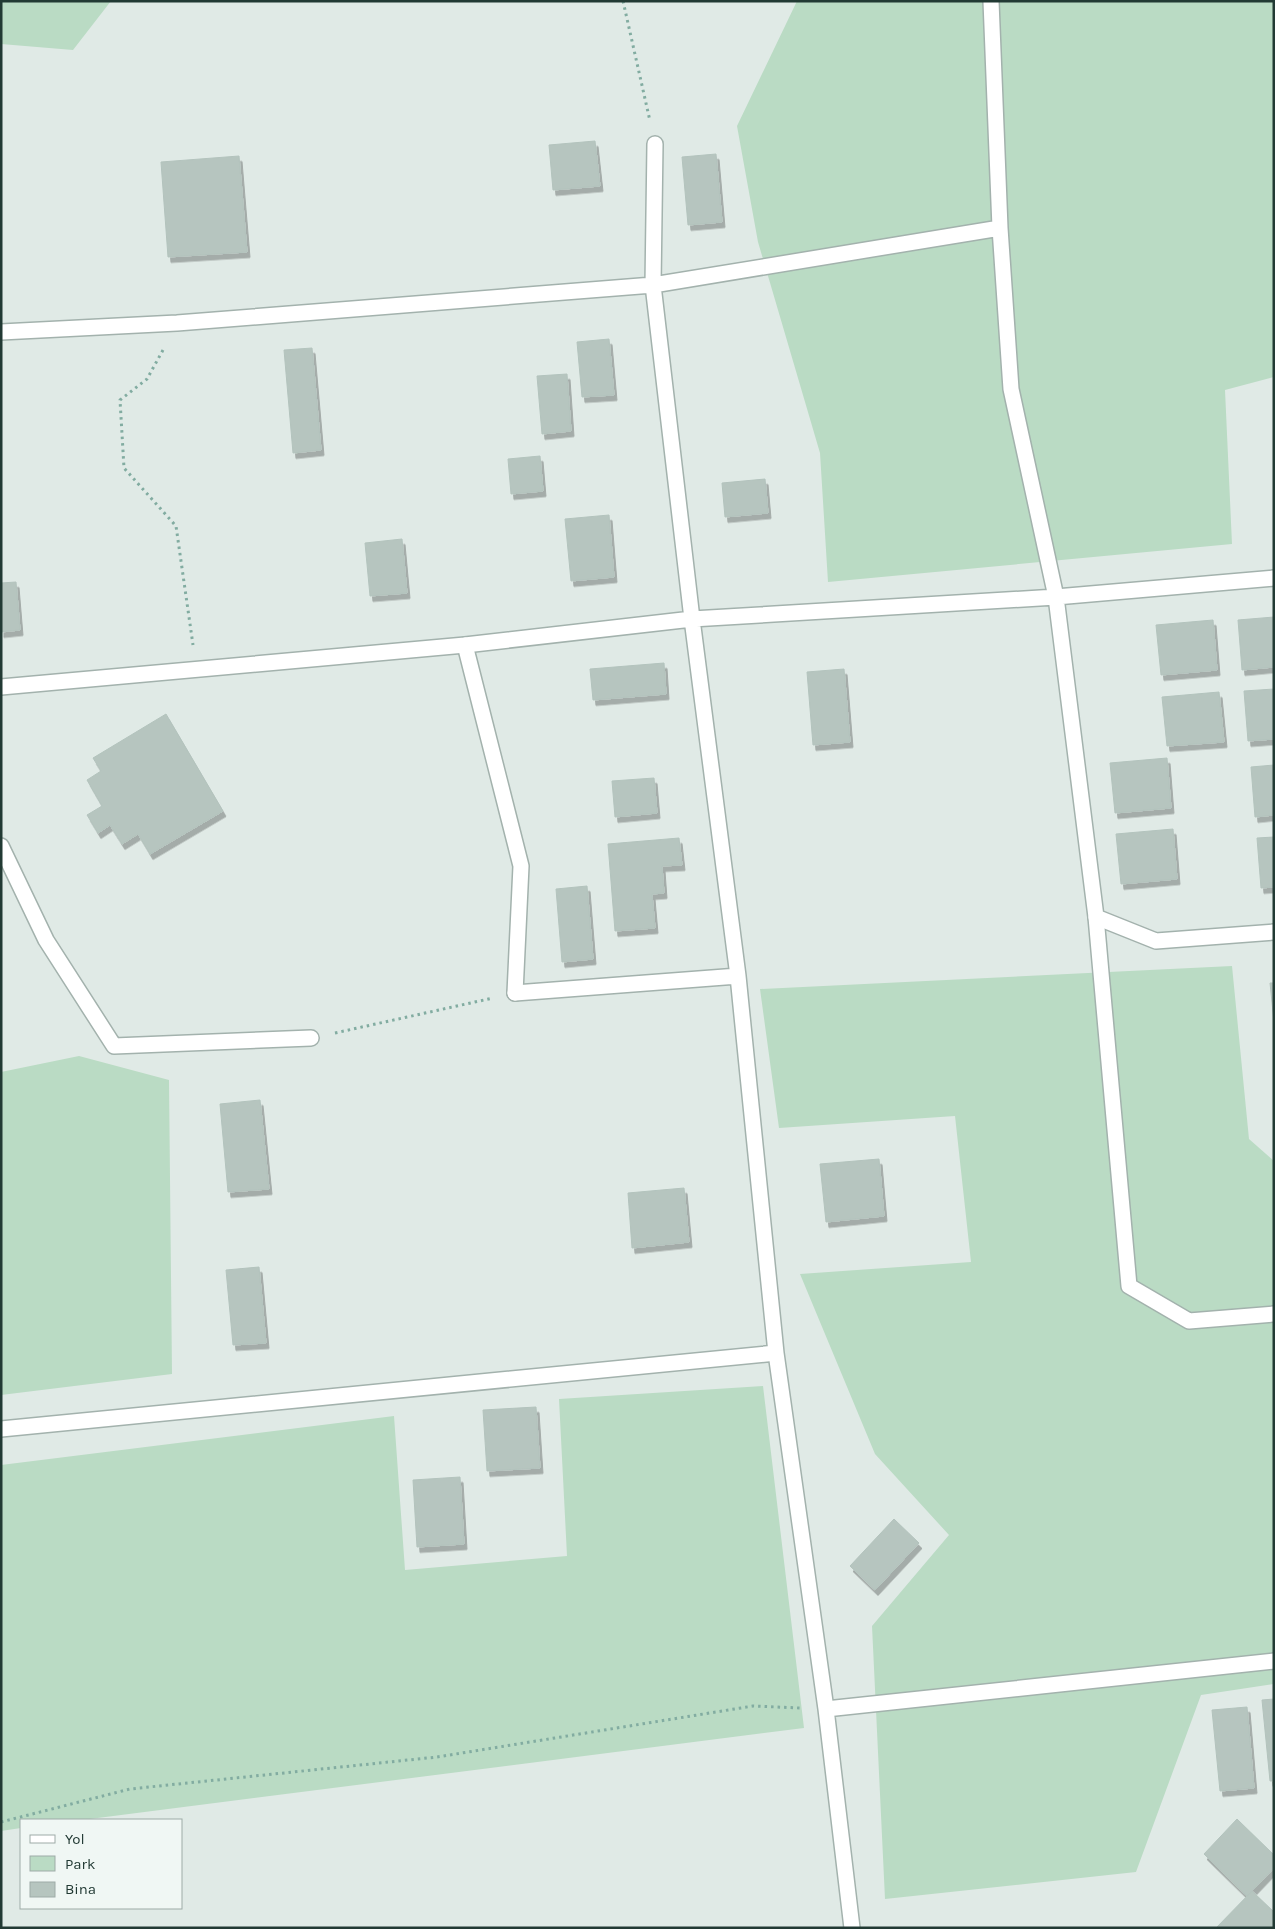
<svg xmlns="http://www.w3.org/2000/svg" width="1275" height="1929" font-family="Karla,sans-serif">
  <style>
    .green { fill: #badbc4 }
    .building { fill: #b6c5bf; stroke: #b3c3bd; filter: url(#shadow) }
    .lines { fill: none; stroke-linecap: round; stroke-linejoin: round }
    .lane-casing { stroke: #a3b2ad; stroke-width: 18 }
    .street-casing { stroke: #a3b2ad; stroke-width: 18 }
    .path { stroke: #82aca1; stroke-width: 3; stroke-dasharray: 2.5 4; stroke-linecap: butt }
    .lane { stroke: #fff; stroke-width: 15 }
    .street { stroke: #fff; stroke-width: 15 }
  </style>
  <defs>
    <filter id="shadow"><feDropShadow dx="3" dy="5.5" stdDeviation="0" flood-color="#0004"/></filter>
  </defs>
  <rect width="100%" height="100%" fill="#e0eae6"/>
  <path class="green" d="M1,1H111L73,50L1,44Z
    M797,1H1274V377L1225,390L1232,544L828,582L820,453L758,242L737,126Z
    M1232,966L1249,1139L1274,1161V1684L1201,1695L1136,1872L885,1899L872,1626L949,1535L875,1454L800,1274L971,1262L955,1116L779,1128L760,989Z
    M79,1056L169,1080L172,1374L1,1395V1072Z
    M763,1386L804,1728L82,1820H21V1828L1,1831V1465L394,1416L405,1570L567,1556L559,1399Z"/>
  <path class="building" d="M595,141L600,186L553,190L549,145Z
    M716,154L722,222L688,225L682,157Z
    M239,156L247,252L168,257L161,162Z
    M609,339L614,395L582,397L577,342Z
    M312,348L321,450L293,453L284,350Z
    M567,374L571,431L542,434L537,376Z
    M540,456L543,491L511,494L508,459Z
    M765,479L768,513L725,517L722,483Z
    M609,515L614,577L571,581L565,519Z
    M402,539L407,593L370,596L365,543Z
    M16,582L20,630L1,632V583Z
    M1274,617V667L1242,670L1238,620Z
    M1213,620L1217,670L1161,675L1156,625Z
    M664,663L666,694L593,700L590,669Z
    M844,669L850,742L813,745L807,672Z
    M1274,689V739L1248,741L1244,691Z
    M1219,692L1224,742L1167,746L1162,697Z
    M166,714L223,811L150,854L138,834L122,844L110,825L98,833L87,815L102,806L87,780L101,771L93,758Z
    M1167,758L1171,808L1115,813L1110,763Z
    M1274,765V815L1255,817L1251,767Z
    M654,778L657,813L615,817L612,781Z
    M1173,829L1177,879L1121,884L1116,834Z
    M1274,837V887L1261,888L1257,838Z
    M679,838L682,865L662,866L664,893L652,894L655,928L615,931L608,844Z
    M587,886L593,959L562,962L556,889Z
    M1270,983H1274V1022Z
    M260,1100L269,1189L228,1192L220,1104Z
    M879,1159L884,1216L826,1222L820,1164Z
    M684,1188L689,1242L632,1248L628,1193Z
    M259,1267L266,1343L233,1345L226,1270Z
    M536,1407L540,1468L487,1471L483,1410Z
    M460,1477L464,1544L417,1547L413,1480Z
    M894,1519L919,1543L875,1590L850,1566Z
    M1274,1699V1781H1270L1262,1700Z
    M1247,1707L1254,1788L1220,1791L1212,1710Z
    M1237,1819L1274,1855V1868L1247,1896L1204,1854Z
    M1252,1891L1274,1912V1928H1216Z"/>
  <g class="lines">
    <g class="lane-casing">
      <path id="lane" d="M465,645L521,866L515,993
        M1096,917L1129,1286L1189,1321L1274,1314"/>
    </g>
    <g class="street-casing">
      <path id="street" d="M991,1L1000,228L1011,389L1056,597L1096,917L1156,941L1274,932
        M655,144L653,285L692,619L738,976L776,1353
        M1,332L177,323L653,285L1000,228
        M1,687L465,645L692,619L1056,597L1274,578
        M1,846L46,940L114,1046L311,1038
        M515,993L738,976
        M1,1429L776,1353L826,1709L852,1928
        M826,1709L1274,1661"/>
    </g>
    <path class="path" d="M623,1L650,121
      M163,350L147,379L120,400L124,468L176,526L193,645
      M335,1033L493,998
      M1,1822L130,1789L437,1757L753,1706L800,1708"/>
    <use href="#lane" class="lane"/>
    <use href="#street" class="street"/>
  </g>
  <rect width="1275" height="1929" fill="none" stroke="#223a34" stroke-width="5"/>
  <rect x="20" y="1819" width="162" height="90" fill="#f0f7f4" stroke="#9eaba7"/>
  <rect x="30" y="1835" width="25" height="8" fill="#ffffff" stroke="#9eaba7"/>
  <text x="65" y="1844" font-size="15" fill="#223a34">Yol</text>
  <rect x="30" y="1856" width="25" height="15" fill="#badbc4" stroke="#9eaba7"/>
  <text x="65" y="1869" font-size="15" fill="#223a34">Park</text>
  <rect x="30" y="1882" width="25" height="15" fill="#b6c5bf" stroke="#9eaba7"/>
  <text x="65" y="1894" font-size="15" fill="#223a34">Bina</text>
</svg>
